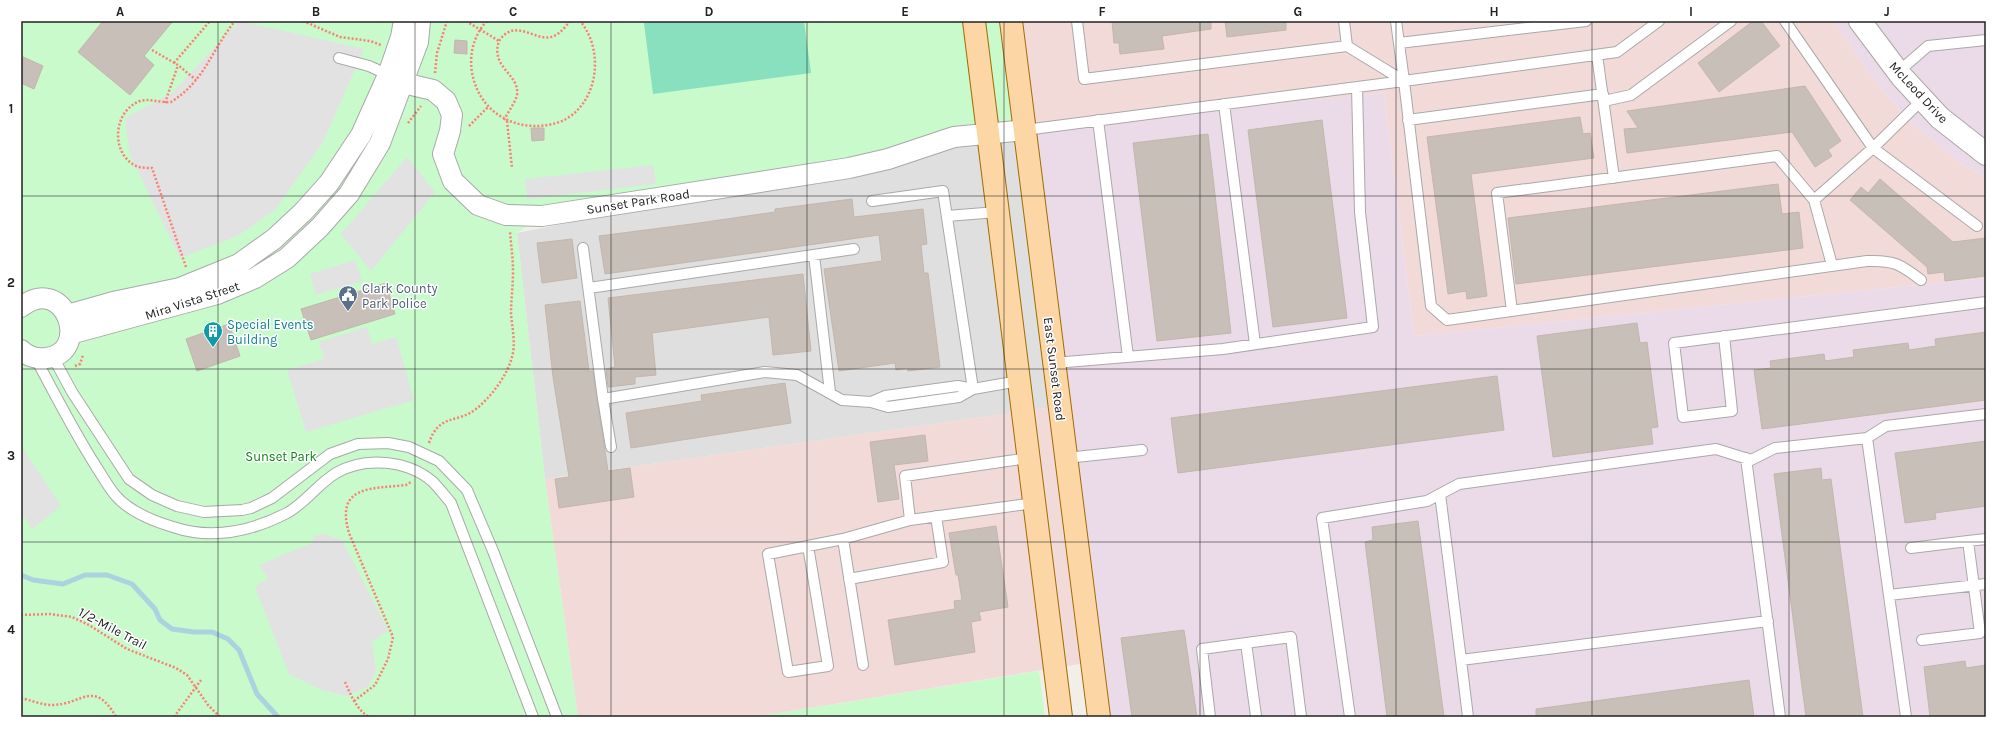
<svg xmlns="http://www.w3.org/2000/svg" width="2007" height="738" font-family="Karla,sans-serif">
  <style>
    .residential { fill: #e0dfdf }
    .commercial { fill: #f2dad9 }
    .industrial { fill: #ebdbe8 }
    .park { fill: #c8facc }
    .pitch { fill: #88e0be }
    .parking { fill: #e2e2e2 }
    .lines { fill: none; stroke-linecap: round; stroke-linejoin: round }
    .stream { stroke: #aad3df; stroke-width: 5 }
    .building { fill: #c7bfb8; stroke: #c4b6ab }
    .service-casing { stroke: #a9a9a9; stroke-width: 12 }
    .minor-casing { stroke: #a9a9a9; stroke-width: 22 }
    .tertiary-casing { stroke: #a9a9a9; stroke-width: 24 }
    .primary-casing { stroke: #a06b00; stroke-width: 24 }
    .path { stroke: #fa8072; stroke-width: 2.5; stroke-dasharray: 2 2; stroke-linecap: butt }
    .service { stroke: #fff; stroke-width: 10 }
    .minor { stroke: #fff; stroke-width: 20 }
    .tertiary { stroke: #fff; stroke-width: 22 }
    .primary { stroke: #fcd6a4; stroke-width: 22 }
    .grid { fill: none; stroke: #222; stroke-width: 1; stroke-opacity: 0.55 }
    .labels { text-anchor: middle; stroke-width: 3; stroke-linejoin: round; paint-order: stroke }
    .street-label { font-size: 13px; fill: #222; stroke: #fff }
    .service-label { font-size: 13px; fill: #4e5e75; stroke: #fff; text-anchor: start }
    .culture-label { font-size: 13px; fill: #0d838f; stroke: #fff; text-anchor: start }
    .park-label { font-size: 13px; fill: #0c8416; stroke: #fff }
    .neatline { fill: none; stroke: #222; stroke-width: 1.5 }
    .grid-label { font-size: 13px; text-anchor: middle; font-weight: bold; fill: #222 }
  </style>
  <rect width="100%" height="100%" fill="#f2efe9"/>
  <path class="residential" d="M1025,130L1060,406L545,479L517,233L849,168Z"/>
  <path class="commercial" d="M1011,21H1833L1872,77L1909,121L1964,166L1986,177V278L1414,336L1384,93L1025,130Z
    M1060,406L1092,662L754,717H578L545,479Z"/>
  <path class="industrial" d="M1833,21H1986V177L1964,166L1909,121L1872,77Z
    M1384,93L1414,336L1986,278V717H1099L1025,130Z"/>
  <path class="park" d="M21,21H1011L1025,130L888,159L542,216L517,233L545,479L578,717H21Z
    M1039,671L1045,717H754Z"/>
  <path class="pitch" d="M656,21H804L811,73L653,94L644,23Z"/>
  <path class="parking" d="M239,21L364,49L323,142L275,210L237,236L180,258L130,155L125,118L172,93Z
    M407,157L435,192L371,271L341,234Z
    M653,165L656,184L527,199L525,179Z
    M355,260L362,281L316,295L310,274Z
    M367,327L372,344L396,337L414,400L306,432L287,370L324,359L319,342Z
    M21,446L61,506L32,529L21,512Z
    M324,534L342,540L388,630L372,642L376,671L368,687L346,696L322,690L289,674L255,587L268,578L259,565L312,543L314,536Z"/>
  <g class="lines">
    <path class="stream" d="M21,575L33,580L63,584L85,575H107L132,584L155,609L160,620L172,629L194,632H212L228,639L239,650L257,694L278,717"/>
  </g>
  <path class="building" d="M103,21H173L144,56L154,65L130,95L78,52Z
    M1112,21H1211V29L1162,36L1164,49L1120,54L1119,43H1114Z
    M1225,21H1286V30L1227,37Z
    M1753,21H1761L1780,46L1719,92L1698,63Z
    M455,40L467,41V54L454,53Z
    M21,56L43,66L34,89L21,83Z
    M1805,86L1841,141L1828,150L1832,156L1815,167L1792,132L1627,153L1624,129L1638,128L1627,111Z
    M1580,117L1583,134L1590,133L1594,158L1471,174L1487,296L1467,299L1466,291L1448,294L1427,137Z
    M1322,120L1347,318L1273,327L1248,130Z
    M531,128H544V140L532,141Z
    M1208,134L1231,333L1157,341L1133,143Z
    M1880,179L1953,242L1986,238V276L1945,281L1944,272L1928,274L1927,267L1850,200L1861,187L1868,193Z
    M1778,184L1782,214L1799,212L1803,248L1516,284L1508,218Z
    M852,199L854,217L923,209L927,244L921,245L924,273H928L940,367L908,371L907,368L896,370L895,363L839,371L824,269L882,261L879,235L605,274L599,236L692,224L775,212V209Z
    M572,239L577,278L542,283L537,243Z
    M803,274L811,351L773,355L769,317L652,333L656,375L635,377V384L608,387L606,369L615,367L608,298Z
    M386,283L395,314L311,340L301,309Z
    M580,301L589,371H593L608,471L630,468L634,497L559,508L555,479L569,477L553,377L545,305Z
    M1637,323L1640,343L1647,342L1658,427L1651,428L1653,444L1553,457L1537,336Z
    M229,324L240,356L197,371L186,339Z
    M1986,332V400L1762,429L1754,370L1771,368L1770,361L1824,354L1825,361L1854,357L1853,350L1908,343L1909,350L1936,346L1935,339Z
    M1497,376L1504,430L1178,473L1171,418Z
    M785,383L791,423L631,448L626,413L702,401L701,395Z
    M925,435L928,461L894,465L899,499L878,502L870,442Z
    M1986,441V506L1935,513L1936,519L1905,523L1895,453Z
    M1821,468L1822,480L1831,479L1863,717H1806L1774,474Z
    M1418,521L1444,717H1387L1365,542L1373,540L1372,527Z
    M996,526L1008,607L979,612L981,620L971,622L975,652L895,665L888,620L955,609L954,601L962,600L958,575H956L949,533Z
    M1184,630L1197,717H1132L1121,638Z
    M1965,661L1966,668L1986,665V717H1930L1924,667Z
    M1749,680L1754,717H1536V709Z"/>
  <g class="lines">
    <g class="service-casing">
      <path id="service" d="M1077,21L1084,79L1347,46L1344,21
        M1785,21L1873,148L1814,200
        M1399,43L1586,21
        M1347,46L1404,81L1617,52L1659,21
        M1597,55L1614,178
        M339,58L369,66L391,76
        M1898,72L1928,46L1986,40
        M1404,81L1431,306L1447,320L1867,261C1894,260 1900,264 1921,280
        M1923,99L1873,148L1977,226
        M1604,101L1631,95L1731,21
        M1224,104L1255,344
        M1098,120L1128,357
        M1408,120L1603,94
        M1025,130L1404,81L1396,21
        M872,201L943,191L973,389L1019,381
        M947,216L997,212
        M583,248L603,399
        M814,255L830,392
        M589,288L854,249
        M1512,311L1497,193L1777,156L1814,200L1832,265
        M1724,336L1732,411L1683,417L1674,343L1986,302
        M35,357C55,395 74,432 97,468C103,477 109,488 116,496C130,512 153,521 173,527C212,540 252,531 287,513C305,503 318,484 336,473C365,456 408,460 433,482C439,488 445,496 451,503L533,717
        M53,357L72,392L129,479L152,495L177,506L204,512L242,510L251,508L272,498L330,454L358,444L388,443L409,447L439,461L467,490L493,551L557,717
        M1054,363L1223,349L1373,327L1360,212L1357,87
        M958,386L973,389L959,397L902,405L888,407L871,402L885,396Z
        M611,447L603,399L765,372L797,375L842,400L871,402
        M1028,458L905,476L910,520L1034,503
        M1066,458L1142,450
        M1746,458L1780,717
        M1440,494L1461,660L1768,621
        M1968,541L1986,539
        M808,546L828,666L788,672L768,554L843,539
        M1911,548L1968,541L1980,633L1922,640
        M849,579L943,562L936,516
        M1889,595L1986,584
        M1246,643L1256,716
        M1461,660L1468,717
        M863,665L843,539L910,520
        M1210,717L1202,649L1291,637L1301,717
        M1350,717L1322,518L1427,501L1459,484L1716,449L1751,460L1775,448L1867,438
        M1906,717L1867,438L1886,426L1986,414"/>
    </g>
    <g class="minor-casing">
      <path id="minor" d="M403,83L433,90L446,101L452,115L450,131L443,154L453,181L478,205L506,215L542,216L849,168L888,159L954,137L1025,130
        M21,307C65,272 93,353 46,358C37,359 28,357 21,350
        M67,315L113,302L180,288L239,264L274,239L303,212L329,183L361,135L388,75L401,37L404,21
        M70,334L217,294L255,278L287,258L320,227L349,194L380,143L418,42L420,21"/>
    </g>
    <g class="tertiary-casing">
      <path id="tertiary" d="M1860,21L1902,77L1940,118L1986,154"/>
    </g>
    <g class="primary-casing">
      <path id="primary" d="M974,21L1061,717
        M1011,21L1099,717"/>
    </g>
    <path class="path" d="M303,21L340,37L370,41L381,45
      M466,21L499,41
      M487,21C473,35 468,58 473,77C480,107 505,126 536,126C545,126 557,124 566,119C599,100 604,49 580,21
      M152,50L178,65L196,80
      M174,63L210,21
      M435,73L437,53L447,21
      M165,103L178,65
      M504,120C508,112 515,103 517,95C520,74 490,68 499,41C516,16 536,44 554,36C561,33 566,26 570,21
      M507,121L512,168
      M408,123L421,106
      M469,126L488,107
      M186,267L152,168C147,168 141,168 136,166C110,153 113,111 140,101C150,98 160,103 171,102C205,81 212,49 235,21
      M75,366L80,364L83,355
      M429,443C439,413 457,424 476,409C491,397 507,376 512,357C516,344 512,327 511,314C511,300 513,286 513,271C513,258 511,245 510,232
      M21,615L50,614L72,617L89,625L127,649L176,668L187,675L208,705L220,717
      M345,682C351,695 356,709 369,717
      M21,698C30,700 42,705 52,705C82,705 94,678 116,717
      M354,701L375,685L388,659L393,637L349,533C335,485 371,489 406,485L411,482
      M174,717L201,680"/>
    <use href="#service" class="service"/>
    <use href="#minor" class="minor"/>
    <use href="#tertiary" class="tertiary"/>
    <use href="#primary" class="primary"/>
  </g>
  <path class="grid" d="M218,21V717M415,21V717M611,21V717M807,21V717M1004,21V717M1200,21V717M1396,21V717M1592,21V717M1789,21V717M21,196H1986M21,369H1986M21,542H1986"/>
  <defs>
    <g id="civic-pin" transform="scale(1)"><path d="M0 17L-7.5 6A9.5 9.5 0 1 1 7.5 6Z" fill="#5c6f8a" stroke="#fff"/><path d="M-.6-6.5H3V-4.5H.6V-3L4-1V1h2V6H-6V1h2V-1L-.6-3ZM-1.2 2.5V6h2.4V2.5Z" fill="#fff"/></g>
    <g id="building-pin" transform="scale(1)"><path d="M0 17L-7.5 6A9.5 9.5 0 1 1 7.5 6Z" fill="#0f9aa8" stroke="#fff"/><path d="M-4-6H4V6H1V3H-1V6H-4ZM-2.5-4.3h1.7v1.8h-1.7ZM.8-4.3h1.7v1.8H.8ZM-2.5-1h1.7V.8h-1.7ZM.8-1h1.7V.8H.8Z" fill="#fff"/></g>
  </defs>
  <g fill-rule="evenodd">
    <use href="#civic-pin" x="348" y="295"/>
    <use href="#building-pin" x="213" y="331"/>
  </g>
  <g class="labels">
    <g class="street-label">
      <text transform="translate(1919 92) rotate(47)" y="5">McLeod Drive</text>
      <text transform="translate(638 201) rotate(-9)" y="5">Sunset Park Road</text>
      <text transform="translate(192 300) rotate(-18)" y="5">Mira Vista Street</text>
      <text transform="translate(1055 369) rotate(83)" y="5">East Sunset Road</text>
      <text transform="translate(113 628) rotate(28)" y="5">1/2-Mile Trail</text>
    </g>
    <g class="service-label">
      <text x="362" y="293">Clark County<tspan x="362" dy="15">Park Police</tspan></text>
    </g>
    <g class="culture-label">
      <text x="227" y="329">Special Events<tspan x="227" dy="15">Building</tspan></text>
    </g>
    <g class="park-label">
      <text x="281" y="461">Sunset Park</text>
    </g>
  </g>
  <rect width="2007" height="738" fill="none" stroke="#ffffff" stroke-width="44"/>
  <rect x="22" y="22" width="1963" height="694" class="neatline"/>
  <g class="grid-label">
    <text x="120" y="16">A</text>
    <text x="316" y="16">B</text>
    <text x="513" y="16">C</text>
    <text x="709" y="16">D</text>
    <text x="905" y="16">E</text>
    <text x="1102" y="16">F</text>
    <text x="1298" y="16">G</text>
    <text x="1494" y="16">H</text>
    <text x="1691" y="16">I</text>
    <text x="1887" y="16">J</text>
    <text x="11" y="113">1</text>
    <text x="11" y="287">2</text>
    <text x="11" y="460">3</text>
    <text x="11" y="634">4</text>
  </g>
</svg>
